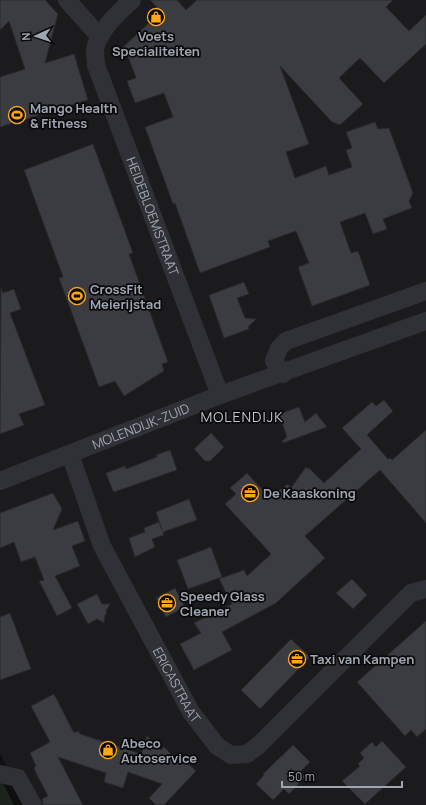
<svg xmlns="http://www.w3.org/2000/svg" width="426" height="805" font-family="Manrope,sans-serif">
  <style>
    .built { fill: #1b1b1e }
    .green { fill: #1b231c }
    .building { fill: #3b3c41; stroke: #29292d }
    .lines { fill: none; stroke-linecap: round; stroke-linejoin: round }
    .minor { stroke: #303136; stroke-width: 18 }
    .labels { text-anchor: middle; stroke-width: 3.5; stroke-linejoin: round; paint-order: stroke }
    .poi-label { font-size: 13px; font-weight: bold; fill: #9fa6b3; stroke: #0a0a0b; text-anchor: start }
    .street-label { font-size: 13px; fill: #9fa6b3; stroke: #0a0a0b }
    .neighbourhood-label { font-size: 14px; letter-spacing: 1px; fill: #c0c5ce; stroke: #0a0a0b }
  </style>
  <rect width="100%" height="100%" fill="#0f0f11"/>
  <path class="built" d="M0,0H426V805H24L0,753Z"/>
  <path class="green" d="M0,782L4,785L14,805H0Z"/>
  <path class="building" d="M0,0H45L58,14L45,63L74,54L88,100L0,127V77L25,69L9,21L0,30Z
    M150,0H177L186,10L197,0H393L386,7L409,31L426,15V44L384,83L360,58L339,78L363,104L340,125L332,122L280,66L309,144L286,152L295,178L326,166L329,175L352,167L346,150L352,148L346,132L375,122L378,129L389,128L413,193L409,201L412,208L383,219L387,229L373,234L365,213L340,222L351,253L358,251L370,285L312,306L298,267L309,263L296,231L268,241L270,247L200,273L175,203L173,204L145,127L173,117L164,93L135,103L127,81L136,78L128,56L121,49L152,20L148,15L157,7Z
    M93,144L133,253L129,254L168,362L162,364L164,371L124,396L115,381L99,387L59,278L63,277L24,170Z
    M244,282L249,294L237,298L245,318L256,319L248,327L249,329L224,338L209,295Z
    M1,288L3,293L14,289L21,309L10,313L45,405L19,414L24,425L0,434Z
    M384,400L393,411L367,435L388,459L390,458L392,460L426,430V523L380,470L305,536L325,558L276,603L222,632L232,650L194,670L180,644L201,633L194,623L232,604L219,579L244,570L247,576L271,554L225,504L236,494L230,488L247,473L269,497L288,484L291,488L306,467L308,469L309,468L324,483L361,449L342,428L372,402L376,406Z
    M299,407L305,422L316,413L327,427L283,443L282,441L287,437L279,414Z
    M211,433L224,447L210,461H205L194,449Z
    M170,450L177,470L114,492L112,489L106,473L125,466L126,469L157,457L156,455Z
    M53,493L62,509L53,530L78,521L85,541L72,546L80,566L55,576L72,608L57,616L39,581L44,580L35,557L21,562L14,542L0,548V513Z
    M189,499L197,520L163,532L164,535L152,539L155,547L135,557L129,538L145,532L144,528L159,522L162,530L156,512Z
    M211,547L222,577L188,589L177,560Z
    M352,579L367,595L353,609L336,593Z
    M175,588L185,607L166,617L156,598Z
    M97,594L102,604H110L106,611L107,614L105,615L104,623L97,619L88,624L77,604Z
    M10,613L31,669L0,680V617Z
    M426,621V729L417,737L411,730L405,736L357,682Z
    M291,639L310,657L260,709L241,690Z
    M54,694L74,733L78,731L80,734L141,754L147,736L161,750L164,747L179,762L183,759L196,771L164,805H156L149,798L162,784L128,772L123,788L104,782L106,773L58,757L83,805H43L42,799L48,796L36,773L34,768L36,766L30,753L50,742L31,706Z
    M382,741L406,767L365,804L342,781L360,766L358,764L364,758L360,753L372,742L376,747Z
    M293,745L310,762L300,772L305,777L289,794L284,789L273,800L256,784L264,775L263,774Z"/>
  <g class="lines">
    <g class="minor">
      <path d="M67,0L100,37"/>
      <path id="s1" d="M132,0C119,12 97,32 95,50C95,55 96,60 96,65L220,395"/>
      <path d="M283,374L274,361L279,348L286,341L426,291"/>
      <path id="s2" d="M70,454L102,546L191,712L217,746L231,755L247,754L259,745L411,593L426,589"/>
      <path id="s3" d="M0,481L220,395L426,321"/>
      <path d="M0,774L18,778L33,805"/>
    </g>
  </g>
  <defs>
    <g id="shop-ring" transform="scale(0.9)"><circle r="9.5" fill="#0a0a0b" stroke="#ffa719" stroke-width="1.5"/><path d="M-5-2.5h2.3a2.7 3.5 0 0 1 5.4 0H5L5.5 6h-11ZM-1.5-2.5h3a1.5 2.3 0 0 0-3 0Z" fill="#ffa719"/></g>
    <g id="stadium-ring" transform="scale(0.9)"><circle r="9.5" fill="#0a0a0b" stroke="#ffa719" stroke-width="1.5"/><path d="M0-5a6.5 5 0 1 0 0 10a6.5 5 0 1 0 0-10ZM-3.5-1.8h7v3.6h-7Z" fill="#ffa719"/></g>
    <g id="office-ring" transform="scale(0.9)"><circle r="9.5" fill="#0a0a0b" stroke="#ffa719" stroke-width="1.5"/><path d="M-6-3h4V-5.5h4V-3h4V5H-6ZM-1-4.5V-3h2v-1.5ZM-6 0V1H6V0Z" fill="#ffa719"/></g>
  </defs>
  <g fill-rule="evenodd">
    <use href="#shop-ring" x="156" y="17"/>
    <use href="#stadium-ring" x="17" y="115"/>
    <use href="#stadium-ring" x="77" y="296"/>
    <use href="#office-ring" x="250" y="493"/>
    <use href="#office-ring" x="167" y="603"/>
    <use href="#office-ring" x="297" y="659"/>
    <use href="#shop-ring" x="108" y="750"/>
  </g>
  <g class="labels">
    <g class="poi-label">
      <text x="156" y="41" text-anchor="middle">Voets<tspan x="156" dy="15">Specialiteiten</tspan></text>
      <text x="30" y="113">Mango Health<tspan x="30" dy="15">&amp; Fitness</tspan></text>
      <text x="90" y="294">CrossFit<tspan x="90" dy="15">Meierijstad</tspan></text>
      <text x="263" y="498">De Kaaskoning</text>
      <text x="180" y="601">Speedy Glass<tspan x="180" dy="15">Cleaner</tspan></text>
      <text x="310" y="664">Taxi van Kampen</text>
      <text x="121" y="748">Abeco<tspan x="121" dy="15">Autoservice</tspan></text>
    </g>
    <g class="street-label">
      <text dy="5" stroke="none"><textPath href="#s1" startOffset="240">HEIDEBLOEMSTRAAT</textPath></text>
      <text dy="5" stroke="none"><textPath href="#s3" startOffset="151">MOLENDIJK-ZUID</textPath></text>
      <text dy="5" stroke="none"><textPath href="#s2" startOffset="255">ERICASTRAAT</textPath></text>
    </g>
    <g class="neighbourhood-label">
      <text x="242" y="422">MOLENDIJK</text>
    </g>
  </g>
  <g transform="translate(36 36) rotate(267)" stroke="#0a0a0b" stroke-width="3" paint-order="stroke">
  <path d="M0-3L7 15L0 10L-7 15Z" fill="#9fa6b3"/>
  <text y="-6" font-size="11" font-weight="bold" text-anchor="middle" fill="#9fa6b3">N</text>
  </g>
  <path d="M282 781v6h120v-6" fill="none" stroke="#9fa6b3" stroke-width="2"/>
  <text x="288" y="781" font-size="12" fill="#9fa6b3" stroke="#0a0a0b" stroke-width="3" paint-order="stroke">50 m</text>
</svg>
